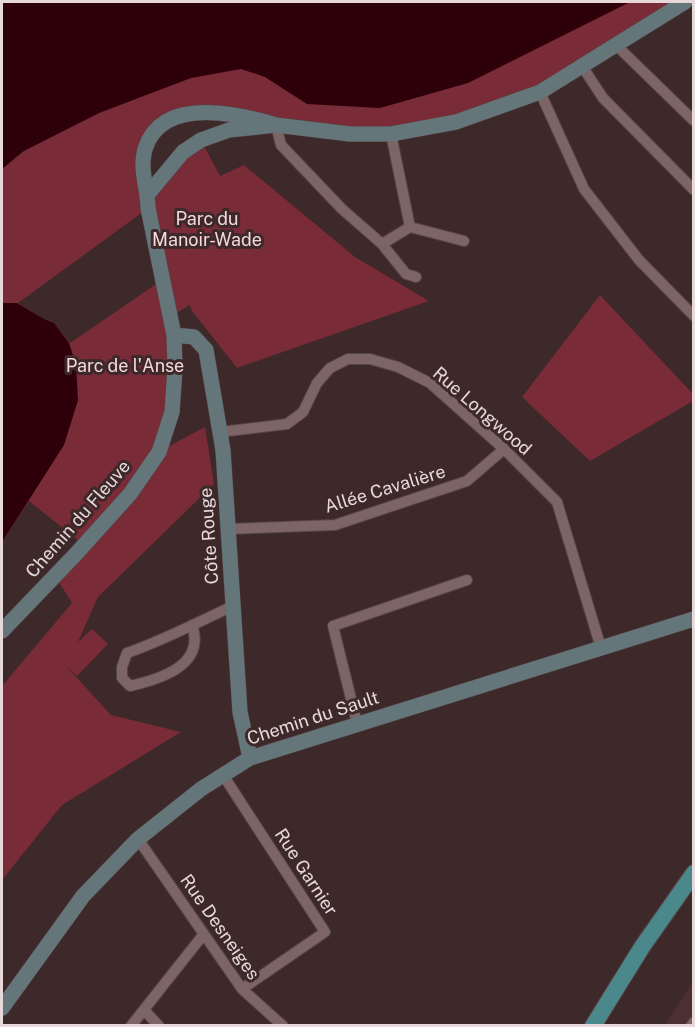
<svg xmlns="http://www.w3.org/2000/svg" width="695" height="1027" font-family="'Public Sans',sans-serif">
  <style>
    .built { fill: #4b2f31 }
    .green { fill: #792b37; fill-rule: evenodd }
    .water { fill: #2e0009 }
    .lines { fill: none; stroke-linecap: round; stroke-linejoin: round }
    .street-casing { stroke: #564546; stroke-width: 12 }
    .secondary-casing { stroke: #564546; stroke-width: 16 }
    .primary-casing { stroke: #564546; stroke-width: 18 }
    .street { stroke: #7d6466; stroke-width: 10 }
    .secondary { stroke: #647679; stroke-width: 15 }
    .primary { stroke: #4b888b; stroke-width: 16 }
    .labels { text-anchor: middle; stroke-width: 6; stroke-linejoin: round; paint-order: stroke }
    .park-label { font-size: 18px; fill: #f5d9da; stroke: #3d282a }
    .street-label { font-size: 18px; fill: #e7d8d9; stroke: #3d282a }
  </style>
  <rect width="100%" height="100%" fill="#3d282a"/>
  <path class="built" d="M693,982V1025H665Z"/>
  <path class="green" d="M178,2H669L675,8L540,92L391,134L196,112L151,138L148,194L201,140L220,176L244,165L355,257L429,301L237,368L192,311L190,305L170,317L174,335L160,451L205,427L214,484L98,597L78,642L92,629L108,644L77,676L67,667L111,715L181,732L62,805L2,880V686L72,603L55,576L79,541L29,501L2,542V169L22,153ZM147,209L162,280L70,343L54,323L44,319L18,303Z
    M600,295L693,394V401L590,461L522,397Z"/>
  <path class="water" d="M2,2H630L468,83L380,108L307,104L265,77L241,69L191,78L99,113L22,152L2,169Z
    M2,303H17L44,319L54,323L69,343L76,365L78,400L64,445L2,542Z"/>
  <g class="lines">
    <g class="street-casing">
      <path id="street" d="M616,45L694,121
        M582,66L603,98L694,190
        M540,92L584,189L639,260L694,316
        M276,125L281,145L342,209L382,244L406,274L416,277
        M391,134L410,227L464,241
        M382,244L410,227
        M220,432L287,424L303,412L317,383L330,368L348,359H370L398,367L430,383L504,449L557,502L601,648
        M228,529L335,525L467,481L504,449
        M192,625C206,665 161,679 130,686L122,678V667L127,653C164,640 198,622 233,606
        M357,723L333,626L467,580
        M223,775L325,932L242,989
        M138,839L242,989L283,1026
        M144,1010L159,1026
        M131,1026L203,935
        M691,1026L694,1022"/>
    </g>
    <g class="secondary-casing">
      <path id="secondary" d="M148,194L183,152L201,140L229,130L276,125L350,134H391L456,122L540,92L685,2
        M174,335L194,337L206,350L223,450L240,712L250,758
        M2,631L75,555L130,494L159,452L172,412L175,369L174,335L148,208C148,189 139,169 145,149C162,96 236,113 276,125
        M2,1008L83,896L138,839L201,789L250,758L694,619"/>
    </g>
    <g class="primary-casing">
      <path id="primary" d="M593,1026L642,947L694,873"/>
    </g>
    <use href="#street" class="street"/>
    <use href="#secondary" class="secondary"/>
    <use href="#primary" class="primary"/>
  </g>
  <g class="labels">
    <g class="park-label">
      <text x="207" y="225">Parc du<tspan x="207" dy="21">Manoir-Wade</tspan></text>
      <text x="125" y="372">Parc de l'Anse</text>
    </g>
    <g class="street-label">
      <text transform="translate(482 411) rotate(41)" y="6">Rue Longwood</text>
      <text transform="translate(385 489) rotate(-17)" y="6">Allée Cavalière</text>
      <text transform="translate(78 519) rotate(-49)" y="6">Chemin du Fleuve</text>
      <text transform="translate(209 536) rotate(-94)" y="6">Côte Rouge</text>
      <text transform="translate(313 718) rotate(-18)" y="6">Chemin du Sault</text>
      <text transform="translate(306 872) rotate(57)" y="6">Rue Garnier</text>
      <text transform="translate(220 927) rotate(55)" y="6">Rue Desneiges</text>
    </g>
  </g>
  <rect width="695" height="1027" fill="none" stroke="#e7d8d9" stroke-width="6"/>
</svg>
